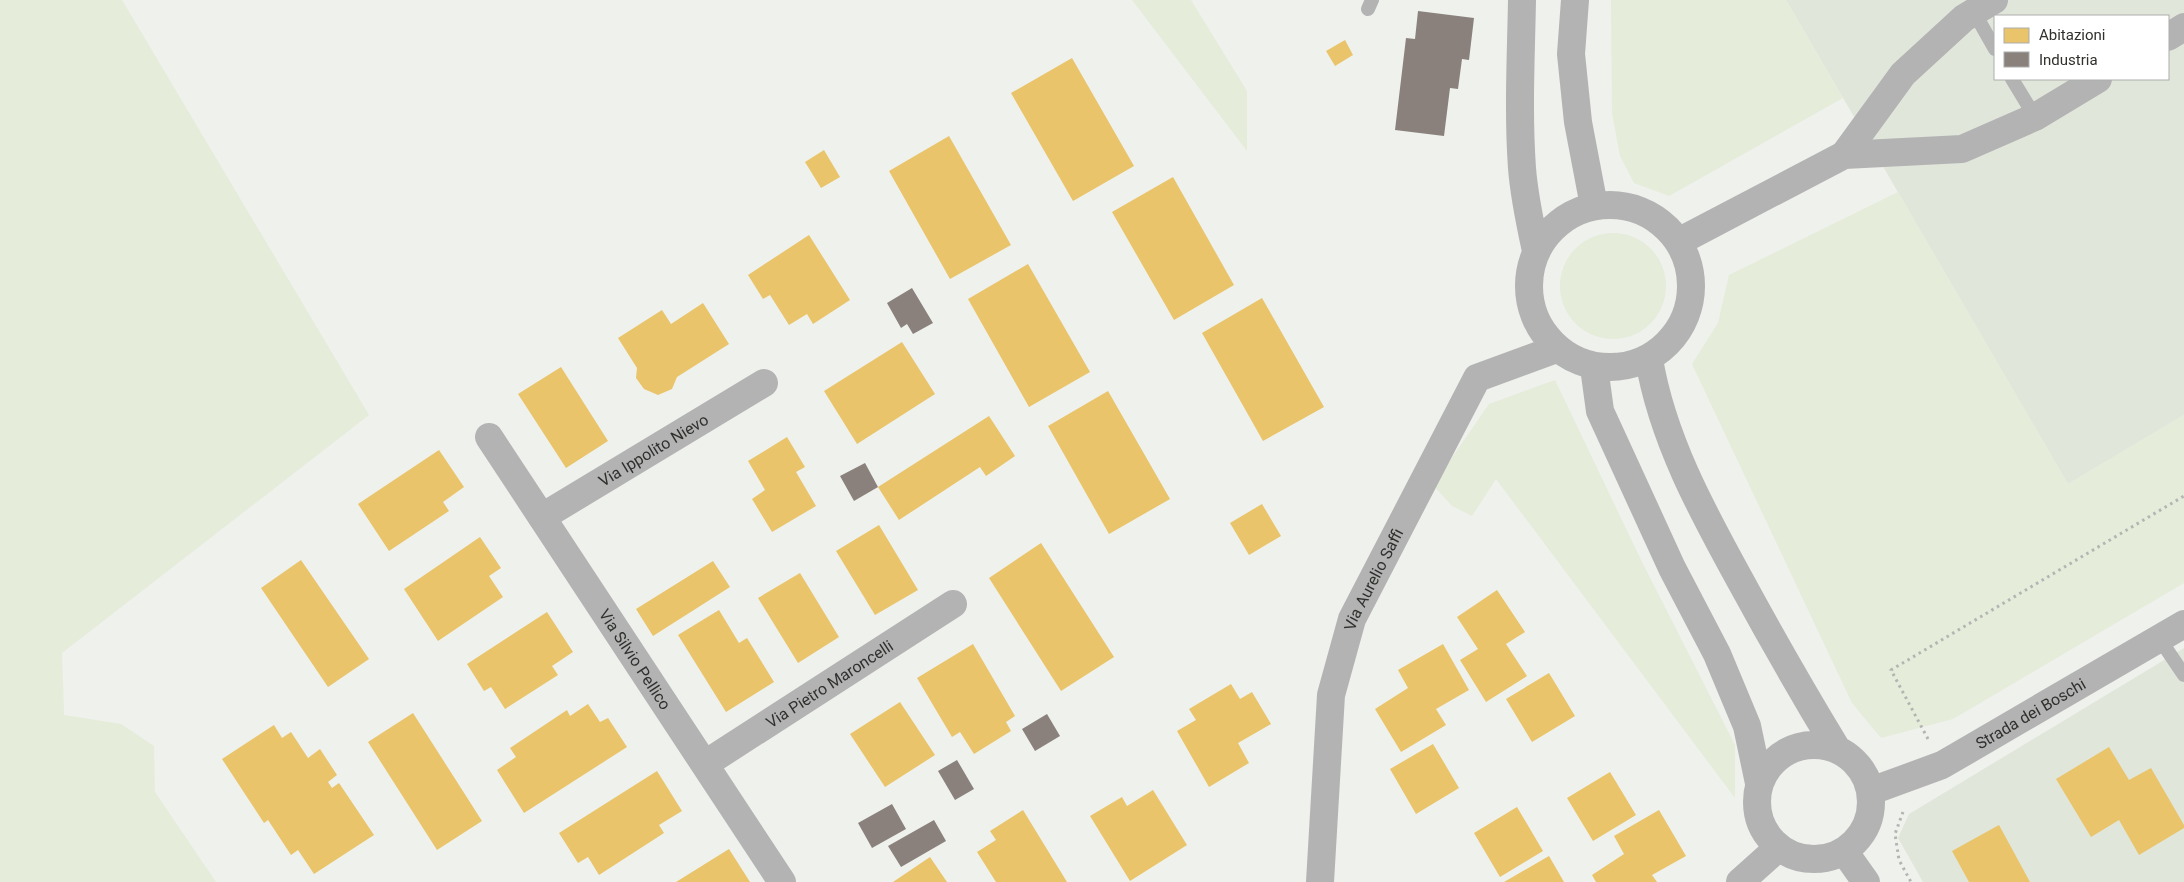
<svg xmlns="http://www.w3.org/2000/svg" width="2184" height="882" font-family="Roboto,sans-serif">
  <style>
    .built { fill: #e1e6db; fill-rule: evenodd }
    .green { fill: #e5ecda }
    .homes { fill: #e9c46a }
    .industry { fill: #8a817c }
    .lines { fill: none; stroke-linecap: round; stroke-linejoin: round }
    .path { stroke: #b3b5b3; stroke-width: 3; stroke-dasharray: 2.5 4; stroke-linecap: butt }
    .service { stroke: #b3b3b4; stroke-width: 14 }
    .minor { stroke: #b3b3b4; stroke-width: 28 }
    .tertiary { stroke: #b3b3b4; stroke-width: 28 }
    .labels { text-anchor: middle; stroke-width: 5; stroke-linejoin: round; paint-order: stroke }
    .street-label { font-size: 16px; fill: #2f312d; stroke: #fff }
  </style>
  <rect width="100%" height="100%" fill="#eff1ec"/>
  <path class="built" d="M1786,0H2184V415L2068,484ZM1995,16H2168V79H1995Z
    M2184,648V882H1923L1898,838L1909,814Z"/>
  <path class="green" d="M0,0H122L369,415L62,653L64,715L121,724L154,746L155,792L216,882H0Z
    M1132,0H1191L1247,91V151Z
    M1611,0H1786L1843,98L1669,196L1634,183L1620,156L1612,113Z
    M1898,192L2068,484L2184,415V583L1953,719L1881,738L1852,703L1692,364L1718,323L1729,275Z
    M1560 286a53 53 0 1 1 106 0a53 53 0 1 1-106 0Z
    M1555,380L1641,560L1735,745V798L1496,479L1472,516L1452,506L1433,485L1489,404Z"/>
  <path class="homes" d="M1345,40L1353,55L1335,66L1326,51Z
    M1072,58L1134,166L1073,201L1011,93Z
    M949,136L1011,245L950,279L889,171Z
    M824,150L840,177L821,188L805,162Z
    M1173,177L1234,285L1174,320L1112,212Z
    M809,235L850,300L813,324L807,314L789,325L770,295L763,299L748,275Z
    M1028,264L1090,372L1029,407L968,299Z
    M1262,298L1324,407L1263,441L1202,333Z
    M703,303L729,344L677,377L672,389L658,395L644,389L636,378L637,368L618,338L662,310L671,324Z
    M902,342L935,394L857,444L824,391Z
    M561,367L608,441L566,468L518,394Z
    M1108,391L1170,499L1109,534L1048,426Z
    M989,416L1015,456L986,476L980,467L899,520L878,487Z
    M787,437L805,467L796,472L816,506L772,532L752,499L765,490L748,461Z
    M439,450L464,487L443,502L449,511L389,551L358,504Z
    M1262,504L1281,536L1249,555L1230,523Z
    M879,525L918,590L875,615L836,551Z
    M480,537L501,568L489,576L503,597L438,641L404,589Z
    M1041,543L1114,657L1061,691L989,578Z
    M301,560L369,659L328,687L261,588Z
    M713,561L730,587L653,636L636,609Z
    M800,573L839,637L798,663L758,598Z
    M1497,590L1525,632L1506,644L1527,676L1486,702L1460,660L1478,649L1457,617Z
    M719,610L739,643L747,638L774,682L726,712L678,635Z
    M547,612L573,652L552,666L558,675L505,709L491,687L484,691L467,664Z
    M973,644L1015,716L1006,722L1011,731L974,754L960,732L952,737L917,678Z
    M1443,644L1469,690L1436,709L1446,725L1401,752L1375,709L1408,688L1398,670Z
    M1549,673L1575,716L1532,742L1506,699Z
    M1231,684L1240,699L1252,692L1271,724L1238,743L1249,763L1209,787L1177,731L1196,720L1189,709Z
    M900,702L935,755L885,787L850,734Z
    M588,704L600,722L608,718L627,747L524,813L497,770L516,757L510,748L567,710L570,716Z
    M413,713L482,821L437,850L368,742Z
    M274,725L282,738L291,732L308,758L320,749L337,775L328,782L332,788L339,783L374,835L314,874L298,850L291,855L268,820L264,823L222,759Z
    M1433,744L1459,788L1416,814L1390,769Z
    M2109,747L2129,780L2151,768L2184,825V828L2139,855L2119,820L2091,837L2056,779Z
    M657,771L682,811L659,825L664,833L599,875L588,857L578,863L559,833Z
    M1610,772L1636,815L1593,841L1567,798Z
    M1153,790L1187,845L1130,881L1090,816L1122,797L1127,806Z
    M1517,807L1543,851L1500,877L1474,833Z
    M1023,810L1067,882H996L977,852L996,840L990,831Z
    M1659,810L1686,856L1652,875L1657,882H1596L1592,875L1624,854L1614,836Z
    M1999,825L2030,882H1969L1952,851Z
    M729,849L750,882H676Z
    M1549,856L1564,882H1504Z
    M930,857L947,882H893Z"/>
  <path class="industry" d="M1418,11L1474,18L1469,60L1462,59L1458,89L1450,88L1444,136L1395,130L1406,38L1415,39Z
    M912,288L933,323L913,334L907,324L901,328L887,303Z
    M865,463L878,487L854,501L840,476Z
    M1047,714L1060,736L1035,751L1022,729Z
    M957,760L974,789L955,800L938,771Z
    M892,804L906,829L872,848L858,823Z
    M934,820L946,841L901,867L888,846Z"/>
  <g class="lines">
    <path class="path" d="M1928,739L1891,670L2184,496
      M1903,812L1895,834L1899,860L1911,882"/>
    <path class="service" d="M1368,9L1372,0
      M1974,12L1995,49
      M2012,79L2035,117
      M2159,638L2184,675"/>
    <g class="minor">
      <path d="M2168,37L2184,27"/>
      <path d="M1844,155L1903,74L1964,18L1994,0"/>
      <path d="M1680,241L1844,155L1962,149L2035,117L2098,79"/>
      <path id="s1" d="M489,437L782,882"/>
      <path id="s2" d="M542,517L764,383"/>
      <path id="s3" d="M705,764L953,604"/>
      <path id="s4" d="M1871,791L1942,765L2184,624"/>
      <path id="s5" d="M1320,882L1331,695L1352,619L1477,378L1556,349"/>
      <path d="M1740,882L1778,848"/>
    </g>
    <path class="tertiary" d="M1522,0C1521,56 1518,112 1522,168C1524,196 1530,223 1536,251
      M1575,0L1571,54L1578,122L1594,206
      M1529 286a81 81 0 1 1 162 0a81 81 0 1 1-162 0Z
      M1649,359C1662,438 1702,511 1740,580C1771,637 1803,693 1837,749
      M1594,367L1600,411L1672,568L1717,654L1747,726L1759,783
      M1757 802a57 57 0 1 1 114 0a57 57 0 1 1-114 0Z
      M1844,851L1866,882"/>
  </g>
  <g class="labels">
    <g class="street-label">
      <text dy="6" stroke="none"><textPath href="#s2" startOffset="130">Via Ippolito Nievo</textPath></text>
      <text dy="6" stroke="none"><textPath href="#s5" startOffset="311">Via Aurelio Saffi</textPath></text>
      <text dy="6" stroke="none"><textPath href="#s1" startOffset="266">Via Silvio Pellico</textPath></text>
      <text dy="6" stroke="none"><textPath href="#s3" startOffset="148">Via Pietro Maroncelli</textPath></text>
      <text dy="6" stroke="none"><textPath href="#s4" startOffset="178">Strada dei Boschi</textPath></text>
    </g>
  </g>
  <rect x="1994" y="15" width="175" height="65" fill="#ffffff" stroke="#acadab"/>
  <rect x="2004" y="28" width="25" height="15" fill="#e9c46a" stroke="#acadab"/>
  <text x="2039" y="40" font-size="15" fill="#2f312d">Abitazioni</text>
  <rect x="2004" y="52" width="25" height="15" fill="#8a817c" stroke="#acadab"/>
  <text x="2039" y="65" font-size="15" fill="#2f312d">Industria</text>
</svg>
